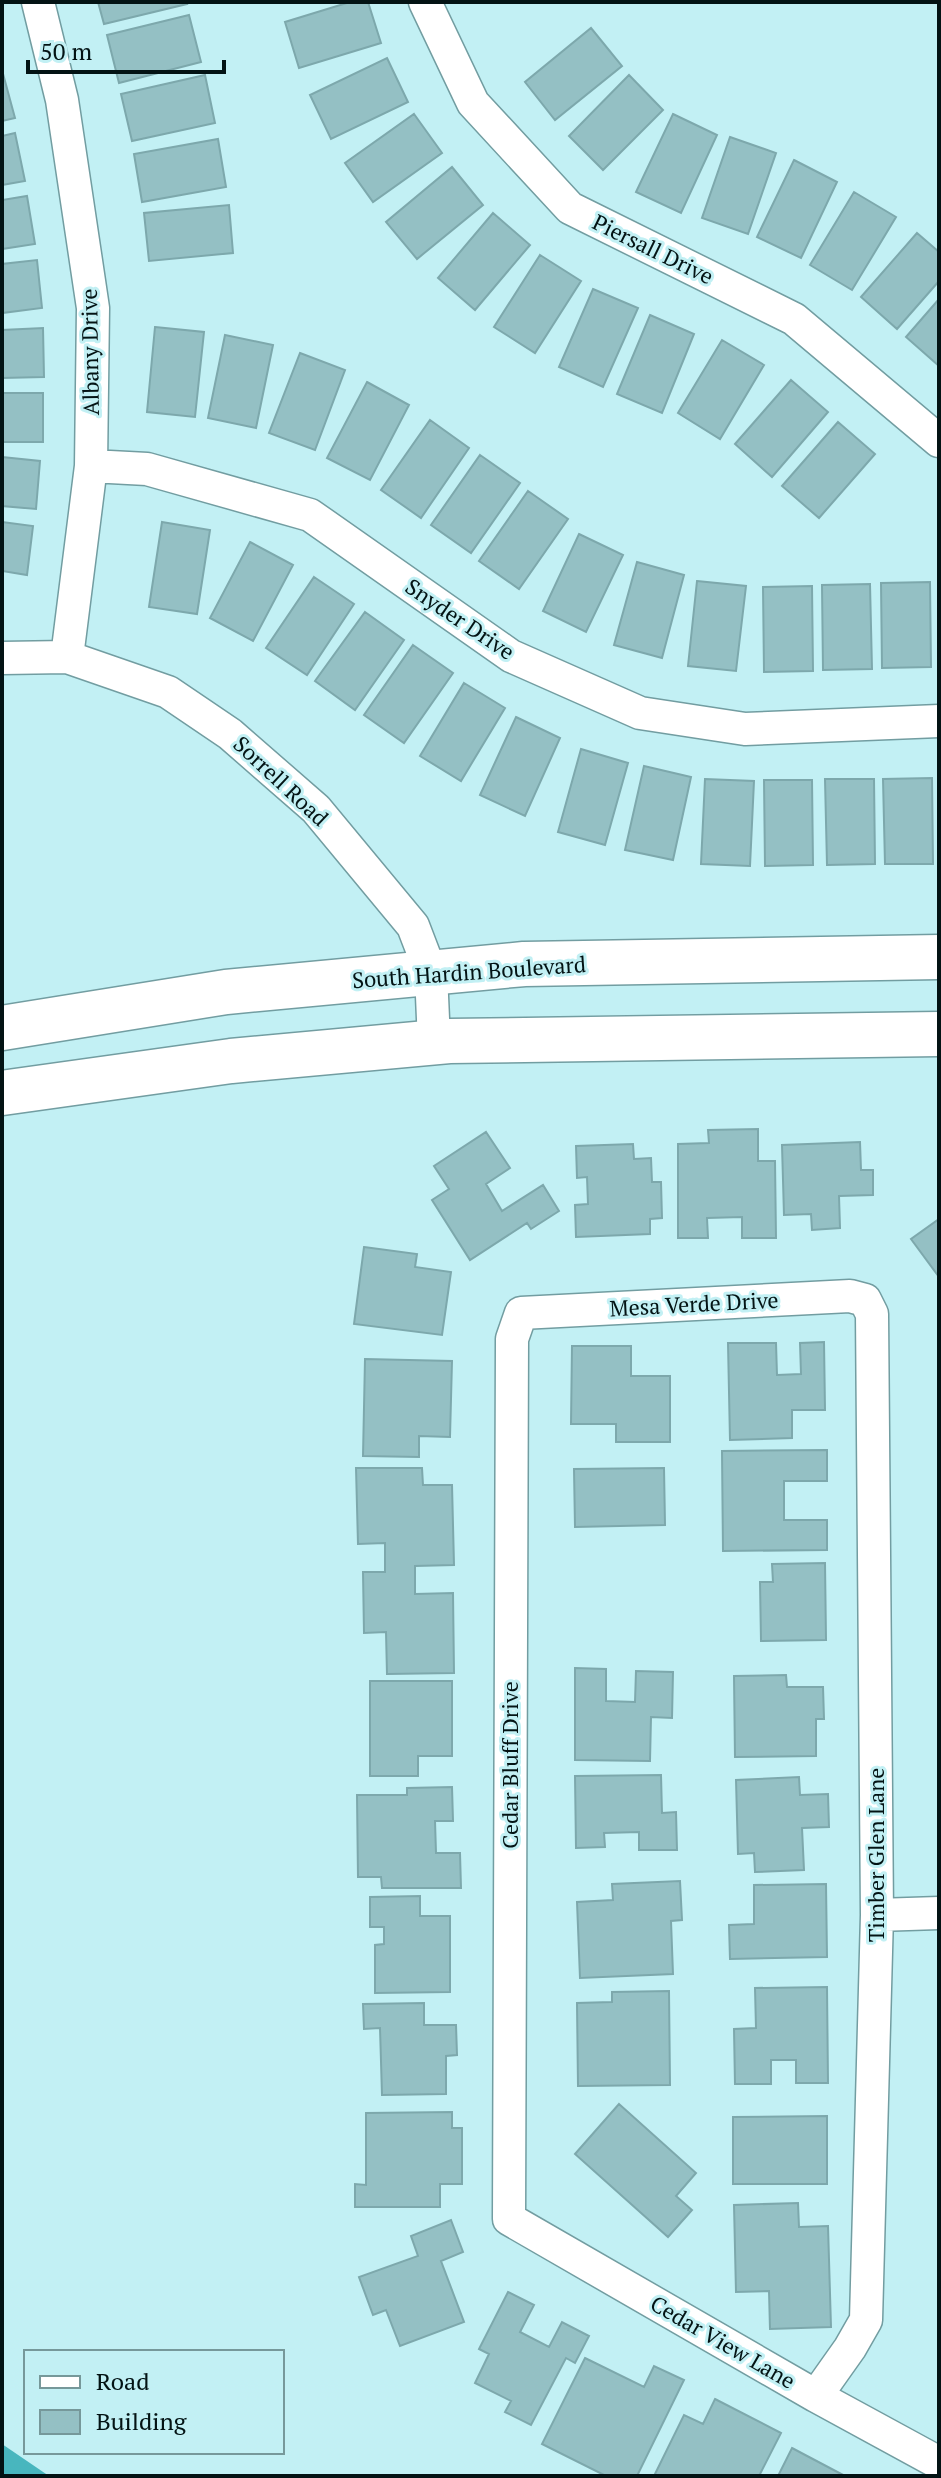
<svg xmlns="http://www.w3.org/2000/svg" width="941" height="2478" font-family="'PT Serif',serif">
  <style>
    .water { fill: #48b6be }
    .building { fill: #94c0c4; stroke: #7da8ac; stroke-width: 2 }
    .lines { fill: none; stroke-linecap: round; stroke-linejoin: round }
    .street-casing { stroke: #729da1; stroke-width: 35 }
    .secondary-casing { stroke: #729da1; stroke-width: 47 }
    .street { stroke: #fff; stroke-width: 32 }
    .secondary { stroke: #fff; stroke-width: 44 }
    .labels { text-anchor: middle; stroke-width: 6; stroke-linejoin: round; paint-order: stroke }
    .street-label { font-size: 22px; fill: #031314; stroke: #c2f0f4 }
  </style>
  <rect width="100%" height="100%" fill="#c2f0f4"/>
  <path class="water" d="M2,2444L49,2476H2Z"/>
  <path class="building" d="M98,2H186L187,4L104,24Z
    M350,2H368L381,43L299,68L285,22Z
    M189,15L201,62L119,83L107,35Z
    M591,28L622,66L555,120L525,82Z
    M387,58L408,102L331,139L310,95Z
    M2,70L15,118L2,121Z
    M205,75L215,123L132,141L121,94Z
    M629,75L663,110L603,170L569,136Z
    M414,114L442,153L373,202L345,163Z
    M673,114L717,135L681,213L636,192Z
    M15,133L25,181L2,185V136Z
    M730,137L776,153L748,234L702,218Z
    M218,139L226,187L142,202L134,154Z
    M794,160L837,182L801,258L757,237Z
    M452,167L483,205L417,259L386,222Z
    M854,192L896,217L852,290L810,265Z
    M27,196L35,244L2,249V200Z
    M229,205L233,253L149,261L144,213Z
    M493,213L530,245L475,310L438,278Z
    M917,233L939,252V281L897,329L861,297Z
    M540,255L581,281L535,353L494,327Z
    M37,260L42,308L2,313V264Z
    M593,289L638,308L603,387L559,367Z
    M939,299V366L906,337Z
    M650,315L694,334L662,413L617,394Z
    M155,327L204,332L195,417L147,412Z
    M43,328L44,377L2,378V330Z
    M225,335L273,345L256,428L208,418Z
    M722,340L764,365L720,439L678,413Z
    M300,353L345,370L315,450L269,433Z
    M791,380L828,412L772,477L735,444Z
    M367,382L409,405L370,480L327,458Z
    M2,393H43V442H2Z
    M430,420L469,448L421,518L381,490Z
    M838,422L875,454L819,518L782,486Z
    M480,455L520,483L471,553L431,525Z
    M2,457L40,461L36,509L2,506Z
    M528,491L568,519L519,589L479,561Z
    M2,522L33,526L27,575L2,571Z
    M162,522L210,530L197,614L149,607Z
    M579,534L623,555L586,632L543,611Z
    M250,542L293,565L253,641L210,618Z
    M637,562L684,575L662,658L614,645Z
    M314,577L354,604L307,675L266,648Z
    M697,581L746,586L736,671L688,666Z
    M930,582L931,667L882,668L881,583Z
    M870,584L872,669L823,670L822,585Z
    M812,586L813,671L764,672L763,587Z
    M365,612L404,640L355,710L315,681Z
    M413,645L453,673L404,743L364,715Z
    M464,683L505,708L461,781L420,756Z
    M516,717L560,738L525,816L480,795Z
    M581,749L628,763L605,845L558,832Z
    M644,766L691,777L673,860L625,850Z
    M932,778L933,864H885L883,779Z
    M705,779L754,781L750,866L701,864Z
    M825,779H874L875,864L827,865Z
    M764,780H812L813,865L765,866Z
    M758,1129V1161H775L776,1238H742V1217L707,1218L708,1238H678V1144L709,1143L708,1130Z
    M486,1132L510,1168L486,1184L502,1211L543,1185L559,1211L531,1229L527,1223L470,1260L432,1200L449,1189L434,1166Z
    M860,1142L861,1170H873V1195L839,1196L840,1228L812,1230L811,1214L784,1215L782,1145Z
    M633,1144L634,1159L651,1158L652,1182H661L662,1218L650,1219V1234L576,1237L575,1205L588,1204L587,1177L577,1178L576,1146Z
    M939,1219V1277L911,1239Z
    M364,1247L417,1254L415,1267L451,1272L442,1335L354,1324Z
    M824,1342L825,1410H792V1438L730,1440L728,1343H776L777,1375L801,1374L800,1343Z
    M572,1346H631V1376H670V1442H616V1424H571Z
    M365,1359L452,1361L450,1437L419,1436V1457L363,1456Z
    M827,1450V1481H784V1520H827V1550L723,1551L722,1451Z
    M356,1468H422L423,1485H452L454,1565L415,1566V1594L453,1593L454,1673L387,1674L386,1632L364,1633L363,1572H385V1543L358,1544Z
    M664,1468L665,1525L575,1527L574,1469Z
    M825,1563L826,1640L761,1641L760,1582H773L772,1564Z
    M575,1668L606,1669V1701L635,1702L636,1671L673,1672L672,1718L651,1717L650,1761L575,1760Z
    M786,1675L787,1687H823L824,1719H816V1756L735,1757L734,1676Z
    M370,1681H452V1756H418V1776H370Z
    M661,1775L662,1813L676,1812L677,1850H639V1832L604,1833L605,1847L576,1848L575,1776Z
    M799,1777L800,1795L828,1794L829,1827L802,1828L804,1870L755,1872L754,1853L738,1854L736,1780Z
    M452,1787L453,1821H435L436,1853H460L461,1888H382L381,1877H358L357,1795H407V1788Z
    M680,1881L682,1920L671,1921L673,1974L580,1978L577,1902L613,1900L612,1884Z
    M826,1884L827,1957L730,1959L729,1925L754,1924V1885Z
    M420,1896V1916H450V1992L375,1993V1945L384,1944V1927H370V1897Z
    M827,1987L828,2083H796V2060H771V2084H735L734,2029L756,2028L755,1988Z
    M669,1991L670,2085L578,2086L577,2003L612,2002V1992Z
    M424,2003V2025H456L457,2055L446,2056V2094L382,2095L380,2028L364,2029L363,2004Z
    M619,2104L696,2173L676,2196L692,2210L668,2237L575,2154Z
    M452,2112V2128H462V2184H440V2207H355V2184L366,2185V2113Z
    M827,2116V2184H733V2117Z
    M798,2203L799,2227L828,2226L831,2327L770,2329L769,2291L736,2292L734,2205Z
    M451,2220L463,2252L441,2261L464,2322L400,2346L386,2310L373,2315L359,2277L418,2256L411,2236Z
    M508,2292L534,2305L520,2332L549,2347L562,2322L589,2336L575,2363L566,2358L531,2425L505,2412L511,2401L475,2383L489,2354L479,2349Z
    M585,2358L644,2387L654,2366L684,2380L637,2476H606L542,2444Z
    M715,2399L781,2433L759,2476H654L684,2415L703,2424Z
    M792,2448L845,2476H778Z"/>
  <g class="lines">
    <g class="street-casing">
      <path id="street" d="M38,2L62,100L93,308L91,466L67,657
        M425,2L473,103L570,208L794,319L939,441
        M91,466L147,469L310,515L511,656L640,713L745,729L939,721
        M2,658L67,657L168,692L230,734L316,809L413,926L431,973L434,1042
        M877,1915L939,1913
        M816,2396L850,2348L866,2320L877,1915L872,1314L865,1300L850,1296L521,1313L512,1339L509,2219L816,2396L939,2463"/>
    </g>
    <g class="secondary-casing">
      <path id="secondary" d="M2,1028L226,992L524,964L939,957
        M2,1093L231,1061L449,1041L939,1034"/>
    </g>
    <use href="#street" class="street"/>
    <use href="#secondary" class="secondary"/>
  </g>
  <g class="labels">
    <g class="street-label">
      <text transform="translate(653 249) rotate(26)" y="8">Piersall Drive</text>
      <text transform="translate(90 352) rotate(-91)" y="8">Albany Drive</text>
      <text transform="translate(460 619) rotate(34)" y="8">Snyder Drive</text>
      <text transform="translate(281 781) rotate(43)" y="8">Sorrell Road</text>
      <text transform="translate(469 972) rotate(-4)" y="8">South Hardin Boulevard</text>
      <text transform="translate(694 1304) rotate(-3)" y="8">Mesa Verde Drive</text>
      <text transform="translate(510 1765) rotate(-90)" y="8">Cedar Bluff Drive</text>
      <text transform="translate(876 1855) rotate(-90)" y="8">Timber Glen Lane</text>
      <text transform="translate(723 2342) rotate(30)" y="8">Cedar View Lane</text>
    </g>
  </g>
  <rect width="941" height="2478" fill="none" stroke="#031314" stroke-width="8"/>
  <rect x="24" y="2350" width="260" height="104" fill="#c2f0f4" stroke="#76989a" stroke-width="2"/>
  <rect x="40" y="2376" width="40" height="12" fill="#ffffff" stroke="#76989a" stroke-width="2"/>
  <text x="96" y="2390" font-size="24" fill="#031314">Road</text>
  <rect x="40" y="2410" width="40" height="24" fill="#94c0c4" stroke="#76989a" stroke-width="2"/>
  <text x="96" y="2430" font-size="24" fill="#031314">Building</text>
  <path d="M28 60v12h196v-12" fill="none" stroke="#031314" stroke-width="4"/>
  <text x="40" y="60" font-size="24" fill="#031314" stroke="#c2f0f4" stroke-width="6" paint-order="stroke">50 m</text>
</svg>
